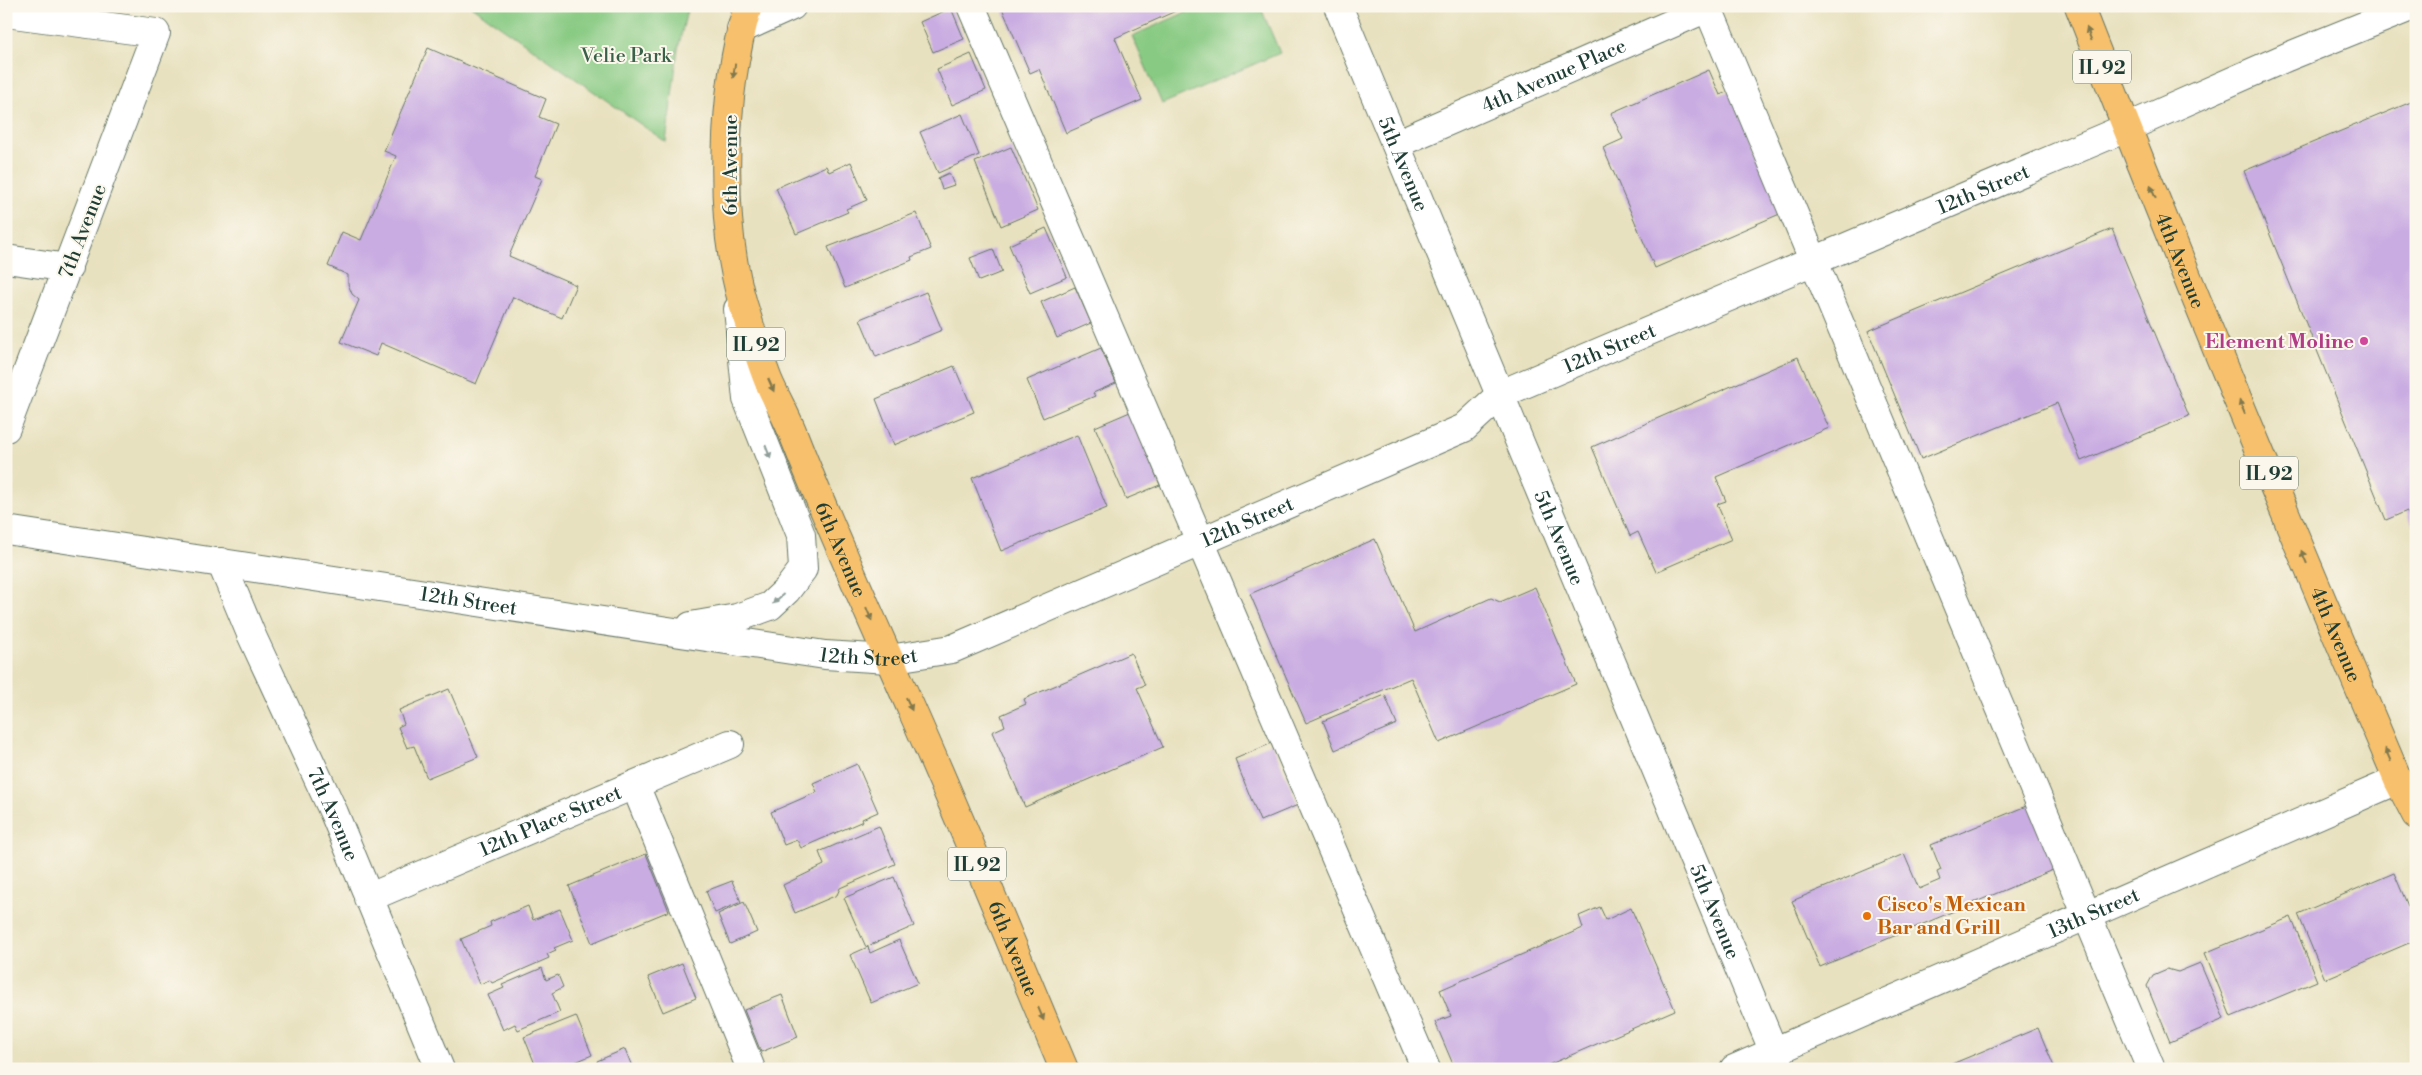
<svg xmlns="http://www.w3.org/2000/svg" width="2422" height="1075" font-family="'Libre Bodoni',serif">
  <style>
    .green { fill: #88ca83; stroke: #54845c }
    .building { fill: #c9ace2 }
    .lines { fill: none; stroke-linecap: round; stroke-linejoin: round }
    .minor-casing { stroke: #657665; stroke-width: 30 }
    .major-casing { stroke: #657665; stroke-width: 30 }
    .minor { stroke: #fff; stroke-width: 28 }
    .major { stroke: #f7c06c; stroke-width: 28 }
    .oneway { fill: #80784d }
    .oneway2 { fill: #8f9e9a }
    .hotel-dot { fill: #d1479c; stroke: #fbf7ec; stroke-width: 2 }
    .food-dot { fill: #e8710a; stroke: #fbf7ec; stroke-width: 2 }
    .labels { text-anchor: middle; stroke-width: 4; stroke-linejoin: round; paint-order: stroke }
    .shield { fill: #fbf7ec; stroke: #61756b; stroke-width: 1 }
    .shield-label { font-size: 19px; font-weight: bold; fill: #1f3d34 }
    .park-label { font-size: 20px; fill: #396048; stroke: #fbf7ec }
    .street-label { font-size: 20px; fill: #1f3d34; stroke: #fbf7ec }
    .hotel-label { font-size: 20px; font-weight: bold; fill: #b23c85; stroke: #fbf7ec; text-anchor: end }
    .food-label { font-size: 20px; font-weight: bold; fill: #c56008; stroke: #fbf7ec; text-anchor: start }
  </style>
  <rect width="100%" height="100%" fill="#fbf7ec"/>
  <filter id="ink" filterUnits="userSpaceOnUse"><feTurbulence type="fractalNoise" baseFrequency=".02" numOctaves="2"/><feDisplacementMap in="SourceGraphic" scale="10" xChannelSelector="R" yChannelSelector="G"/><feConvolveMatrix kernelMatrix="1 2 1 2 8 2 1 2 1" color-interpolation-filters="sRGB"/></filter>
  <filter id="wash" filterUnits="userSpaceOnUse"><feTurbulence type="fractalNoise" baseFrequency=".0096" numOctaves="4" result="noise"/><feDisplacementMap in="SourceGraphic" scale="20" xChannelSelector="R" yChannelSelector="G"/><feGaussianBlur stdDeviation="1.12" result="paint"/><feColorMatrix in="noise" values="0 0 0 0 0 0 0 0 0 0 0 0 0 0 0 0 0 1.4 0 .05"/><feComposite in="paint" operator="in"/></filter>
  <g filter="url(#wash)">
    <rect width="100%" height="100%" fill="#e8e1bf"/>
    <path class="green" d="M471,6H688L678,49L666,142Z
      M1200,6H1260L1280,53L1162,104L1132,36Z"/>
    <g id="blocks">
      <path class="building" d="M1001,6H1187L1115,38L1142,100L1066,133L1039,69L1030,73Z
        M951,8L964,39L933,52L920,22Z
        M428,48L546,99L539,117L556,124L535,176L542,179L509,256L576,285L562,318L513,297L476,384L381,343L376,356L341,342L359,300L352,294L348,284V275L328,266L342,232L361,240L396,156L384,151Z
        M971,54L986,90L952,105L937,69Z
        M1709,70L1720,95L1729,91L1782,213L1655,268L1603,148L1623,139L1611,113Z
        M2416,100V534L2407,511L2386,520L2244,171Z
        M962,114L979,155L938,173L920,132Z
        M1011,147L1038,210L1001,226L975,162Z
        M851,162L867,200L846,209L848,212L796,234L776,188L826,166L829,172Z
        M949,173L954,185L942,189L938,178Z
        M916,213L931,249L911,257L912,260L845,288L828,247Z
        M1046,228L1067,277L1030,293L1009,245Z
        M2112,229L2189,416L2081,461L2057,403L1921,459L1868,331Z
        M993,249L1002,272L979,281L970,258Z
        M1075,287L1091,323L1057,338L1041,302Z
        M926,292L942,330L876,357L860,319Z
        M1101,348L1116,383L1093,393L1095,396L1043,418L1027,380Z
        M1798,357L1829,428L1716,477L1726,501L1717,504L1732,539L1656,572L1638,532L1630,536L1592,447Z
        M954,366L974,412L894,445L876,399Z
        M1130,412L1160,485L1126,499L1095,427Z
        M1077,435L1107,508L1001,551L972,478Z
        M1375,539L1415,632L1491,598L1500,602L1535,587L1576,684L1439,743L1411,678L1306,723L1250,594Z
        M1131,653L1145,685L1137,688L1163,747L1025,807L992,732L1005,726L1001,715L1026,704L1024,699Z
        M449,689L478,757L427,778L414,746L407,748L398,727L404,724L399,710Z
        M1385,695L1397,724L1335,750L1323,721Z
        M1272,743L1298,805L1260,821L1235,759Z
        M857,764L878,812L862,819L863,821L801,848L797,840L784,845L771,812L817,792L813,783Z
        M2036,802L2062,866L1820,967L1792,901L1904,854L1919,889L1940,880L1937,872L1941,870L1931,845Z
        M879,826L895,864L840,888L837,895L795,913L783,885L824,865L819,852Z
        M646,854L669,911L592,943L569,886Z
        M2394,873L2416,925V940L2325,979L2298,914Z
        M894,877L914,926L866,947L844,898Z
        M732,881L741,902L715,913L706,891Z
        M744,902L757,932L730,944L718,914Z
        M528,906L533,920L560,909L573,940L554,948L556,950L547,954L549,958L492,983L490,980L480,984L461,939L491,926L490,922Z
        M1600,907L1606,920L1631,908L1675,1010L1539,1069H1455L1435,1022L1451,1016L1440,990L1583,928L1579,916Z
        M2291,917L2317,981L2231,1017L2205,953Z
        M899,940L918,983L871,1003L850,955L868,947L870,953Z
        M682,963L696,998L663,1012L648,977Z
        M2200,963L2224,1019L2170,1042L2147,986L2153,975L2167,969L2178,972Z
        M542,968L546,980L558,975L563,987L552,993L560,1012L518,1030L515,1024L503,1030L488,995L504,988L502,985Z
        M782,995L798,1037L761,1052L744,1010Z
        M576,1016L592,1055L559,1069H537L524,1037Z
        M2038,1028L2055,1069H1940Z
        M625,1049L633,1069H599L597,1061Z"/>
    </g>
  </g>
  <g filter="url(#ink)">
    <use href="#blocks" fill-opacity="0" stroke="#657665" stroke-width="1"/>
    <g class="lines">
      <g class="minor-casing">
        <g id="minor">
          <path d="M971,6L1426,1069"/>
          <path id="s1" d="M1338,6L1781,1069"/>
          <path d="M1708,8L2151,1069"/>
          <path d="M6,13L156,33L6,428"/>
          <path d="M741,29L792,6"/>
          <path id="s2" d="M1396,144L1712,6"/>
          <path d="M6,259L68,268"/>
          <path id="s3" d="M6,530L825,655L889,659L952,649L1464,428L1501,394L2126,128L2287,57L2413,6"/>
          <path id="s4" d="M221,562L251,634L334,813L440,1069"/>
          <path d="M691,626L737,618L770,606L787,590L803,569L801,535L747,399L738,309"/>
          <path d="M635,785L751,1069"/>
          <path id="s5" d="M368,898L730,744"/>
          <path id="s6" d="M1734,1069L2398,780"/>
        </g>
      </g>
      <g class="major-casing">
        <g id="major">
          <path id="s7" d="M748,6C722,91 718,219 743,304C751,329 758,355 768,380C776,399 787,417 794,436C830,528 871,618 911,708C964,827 1013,948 1064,1069"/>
          <path id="s8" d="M2079,6C2180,266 2289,523 2398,780L2416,815"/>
        </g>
      </g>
      <use href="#minor" class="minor"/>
      <use href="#major" class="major"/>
    </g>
    <defs><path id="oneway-solid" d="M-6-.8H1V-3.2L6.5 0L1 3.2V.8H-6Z" transform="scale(1.25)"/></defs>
    <g class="oneway">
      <use href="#oneway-solid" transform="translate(2089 34) rotate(-111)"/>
      <use href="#oneway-solid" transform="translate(734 71) rotate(99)"/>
      <use href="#oneway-solid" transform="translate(2153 192) rotate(-112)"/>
      <use href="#oneway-solid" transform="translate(771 385) rotate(66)"/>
      <use href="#oneway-solid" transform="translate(2242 407) rotate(-112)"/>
      <use href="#oneway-solid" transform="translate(2304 557) rotate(-113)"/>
      <use href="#oneway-solid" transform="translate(869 614) rotate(67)"/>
      <use href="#oneway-solid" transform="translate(909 704) rotate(66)"/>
      <use href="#oneway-solid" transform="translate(2388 755) rotate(-113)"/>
      <use href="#oneway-solid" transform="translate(1041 1014) rotate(67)"/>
    </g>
    <g class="oneway2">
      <use href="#oneway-solid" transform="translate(768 452) rotate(69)"/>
      <use href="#oneway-solid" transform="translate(778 599) rotate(138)"/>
    </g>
  </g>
  <circle class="hotel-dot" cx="2364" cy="341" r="5"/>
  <circle class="food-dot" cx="1867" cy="916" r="5"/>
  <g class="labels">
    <g class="shield">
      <rect x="2073" y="50.5" width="58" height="33" rx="4"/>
      <rect x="727" y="327.5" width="58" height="33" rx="4"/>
      <rect x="2240" y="456.5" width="58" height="33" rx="4"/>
      <rect x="948" y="847.5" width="58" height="33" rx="4"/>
    </g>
    <g class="shield-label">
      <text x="2102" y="74">IL 92</text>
      <text x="756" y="351">IL 92</text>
      <text x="2269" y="480">IL 92</text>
      <text x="977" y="871">IL 92</text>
    </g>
    <g class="park-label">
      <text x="626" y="62">Velie Park</text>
    </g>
    <g class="street-label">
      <text dy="7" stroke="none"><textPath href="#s2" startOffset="172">4th Avenue Place</textPath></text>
      <text dy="7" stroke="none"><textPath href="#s1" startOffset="171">5th Avenue</textPath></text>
      <text transform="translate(730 165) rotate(-90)" y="7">6th Avenue</text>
      <text dy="7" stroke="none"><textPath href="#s3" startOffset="2088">12th Street</textPath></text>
      <text transform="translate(82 231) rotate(-69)" y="7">7th Avenue</text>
      <text dy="7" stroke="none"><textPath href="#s8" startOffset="274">4th Avenue</textPath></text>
      <text dy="7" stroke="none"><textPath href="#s3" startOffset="1682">12th Street</textPath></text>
      <text dy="7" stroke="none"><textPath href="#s3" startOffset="1278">12th Street</textPath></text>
      <text dy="7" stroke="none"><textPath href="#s1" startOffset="576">5th Avenue</textPath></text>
      <text dy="7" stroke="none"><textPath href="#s7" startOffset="566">6th Avenue</textPath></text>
      <text dy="7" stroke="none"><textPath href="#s3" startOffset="468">12th Street</textPath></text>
      <text dy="7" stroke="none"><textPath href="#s8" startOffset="679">4th Avenue</textPath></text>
      <text dy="7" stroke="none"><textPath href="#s3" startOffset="872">12th Street</textPath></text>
      <text dy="7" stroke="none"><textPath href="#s4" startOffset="276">7th Avenue</textPath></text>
      <text dy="7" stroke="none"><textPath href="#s5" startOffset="198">12th Place Street</textPath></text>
      <text dy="7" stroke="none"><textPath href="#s1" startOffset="981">5th Avenue</textPath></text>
      <text dy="7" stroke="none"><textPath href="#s6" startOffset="392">13th Street</textPath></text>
      <text dy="7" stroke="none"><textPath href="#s7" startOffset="1001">6th Avenue</textPath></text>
    </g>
    <g class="hotel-label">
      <text x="2354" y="348">Element Moline</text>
    </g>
    <g class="food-label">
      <text x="1877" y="911">Cisco's Mexican<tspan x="1877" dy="23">Bar and Grill</tspan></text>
    </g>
  </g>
  <rect width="2422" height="1075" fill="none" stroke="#fbf7ec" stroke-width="25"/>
</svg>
